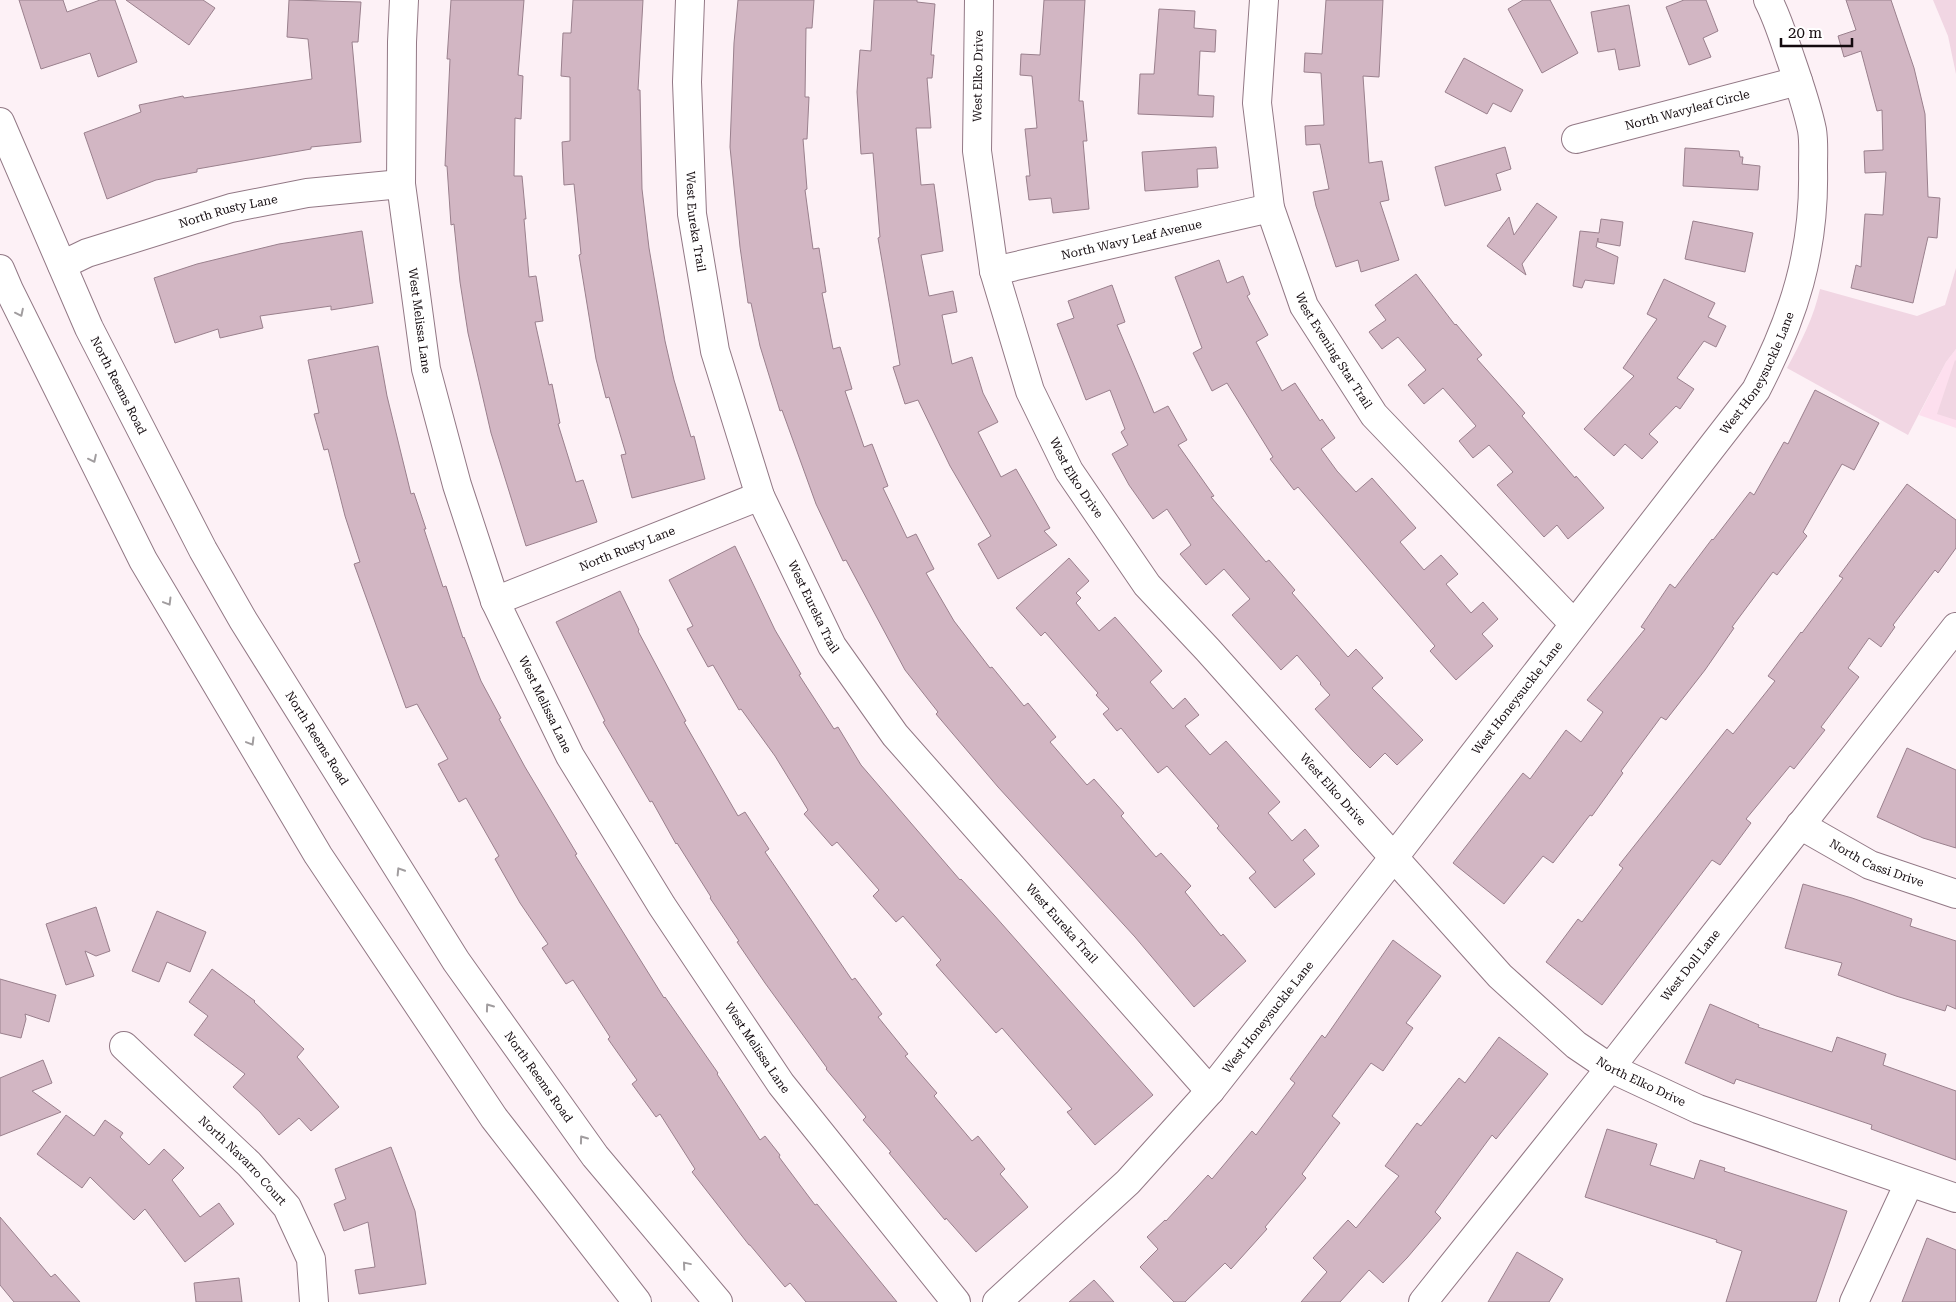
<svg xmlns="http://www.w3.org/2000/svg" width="1956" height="1302" font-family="'Roboto Serif',serif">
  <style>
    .built { fill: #fddfee }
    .green { fill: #f1d6e3 }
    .building { fill: #d2b6c3; stroke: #9a808d }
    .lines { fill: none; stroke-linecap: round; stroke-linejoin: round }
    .minor-casing { stroke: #927885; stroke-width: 30 }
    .major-casing { stroke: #927885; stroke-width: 30 }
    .minor { stroke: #fff; stroke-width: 28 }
    .major { stroke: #fff; stroke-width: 28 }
    .oneway { stroke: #a19d9f }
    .labels { text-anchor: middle; stroke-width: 4; stroke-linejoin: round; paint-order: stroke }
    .street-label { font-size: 12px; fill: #130a0e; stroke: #fff }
  </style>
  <rect width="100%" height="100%" fill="#fdf1f6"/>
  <path class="built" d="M1956,349V428L1919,415L1946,362Z"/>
  <path class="green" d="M1933,0H1956V74L1948,36Z
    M1956,268V349L1946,362L1908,435L1787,368C1801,342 1814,317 1820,289L1917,316L1945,305Z
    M1955,360L1956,361V420L1937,414Z"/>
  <path class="building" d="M19,0H63L67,12L100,0H115L137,62L98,77L90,53L41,69Z
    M126,0H203L215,8L189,45Z
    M289,0L361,2L358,42H352L361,142L311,147V149L197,169V172L156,180L107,199L84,133L141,112L139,105L183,96L184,98L312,79L308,39L287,37Z
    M451,0H524L518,75L523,76L521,119L515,118L514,176H522L526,219H524L529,277L536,276L543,321L535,322L549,385L552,384L560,423L558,424L576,482L583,480L597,522L526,546L491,433L468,333L460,282L454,224L451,225L447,166H445L450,59H447Z
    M573,0H643L638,90H640L642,189L649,248L665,341L674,380L691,437L694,436L705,479L632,498L621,455L626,454L609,397L606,398L596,359L579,255L581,254L574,184L564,185L562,142L570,141V77L561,76L563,33H571Z
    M738,0H814L812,28H806L805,97H809L807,139H803L807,189L805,190L813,249L819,248L826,292L822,293L833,349L840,347L852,389L845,391L864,447L872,444L888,486L883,488L907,538L916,534L934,569L926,573L954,621L990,668L992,667L1024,706L1028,703L1056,737L1050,742L1087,785L1094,779L1124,813L1121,816L1156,857L1161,853L1191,886L1185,892L1221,936L1223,934L1246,961L1194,1007L1135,937L998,787L936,714L938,712L905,670L846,560L843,561L816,504L782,410L780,411L760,346L751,303H748L740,247L730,147L734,43Z
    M874,0H917V2L935,4L931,55H934L932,78H927L931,128H916L921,185L934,184L943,251L921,255L929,296L953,291L957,312L942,315L952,364L972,357L983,393L998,422L978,432L1001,477L1016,469L1050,528L1044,531L1057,545L998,579L978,544L991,536L950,466L918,400L905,404L893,367L900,365L878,238L880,237L873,153L861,154L857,92L860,50L871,51Z
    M1044,0H1085L1079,101H1083L1087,141H1083L1089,209L1053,213L1051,198L1029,200L1026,176H1030L1025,129L1037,128L1032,76L1020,75L1021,54L1040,55Z
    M1326,0H1383L1379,77L1363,76L1369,163L1382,161L1389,200L1380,202L1399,260L1361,272L1358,260L1336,267L1316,206L1313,192L1329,189L1320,144L1306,145L1305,126L1324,125L1321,73L1304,72L1305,53L1322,54Z
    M1523,0H1550L1578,53L1542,73L1508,9Z
    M1684,0H1706L1718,31L1703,38L1711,57L1689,65L1666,7Z
    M1846,0H1891L1914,68L1925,114L1928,197L1940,198L1937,238L1928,237L1913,303L1851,288L1856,265L1861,267L1865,214L1883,215L1886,172L1865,173L1864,151L1883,150L1882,110L1877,111L1861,51L1844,57L1838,36L1856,30Z
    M1629,5L1640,66L1619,70L1615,49L1598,52L1591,12Z
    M1159,9L1195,11L1194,28L1216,30L1215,52L1200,51L1198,95L1214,96L1213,117L1138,114L1140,74H1154Z
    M1464,58L1523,90L1511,112L1493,103L1487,114L1445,92Z
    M1216,147L1218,168L1197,169L1198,187L1145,191L1142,152Z
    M1505,147L1511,169L1496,174L1501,190L1445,206L1435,167Z
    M1685,148L1739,151L1740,157H1743L1742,164L1760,166L1758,190L1683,186Z
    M1537,203L1557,217L1522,264L1526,275L1487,246L1509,217L1514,235Z
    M1601,219L1623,222L1620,246L1598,242V238L1596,247L1618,257L1614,284L1585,280L1582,288L1573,286L1580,231L1599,233Z
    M1693,221L1753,233L1745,272L1685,259Z
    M362,231L373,303L331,310V306L260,316L263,328L220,338L218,329L175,343L154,278L197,264L279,244Z
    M1219,260L1227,283L1243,276L1250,294L1247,296L1268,335L1256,342L1282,391L1295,383L1320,421L1322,419L1335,438L1321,449L1337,471L1356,492L1372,478L1416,528L1400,542L1424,570L1441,555L1458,574L1446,584L1471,613L1483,602L1498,619L1482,634L1493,646L1456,680L1430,651L1435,646L1298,487L1294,490L1270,459L1273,457L1227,383L1212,391L1193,353L1202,348L1175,277Z
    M1416,274L1455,325L1456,324L1482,355L1477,359L1525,413L1522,416L1575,478L1576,476L1604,508L1568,539L1557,525L1544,537L1497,485L1513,472L1489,445L1473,458L1459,441L1476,426L1443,388L1424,404L1408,385L1426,370L1398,337L1382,349L1369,332L1386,320L1375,305Z
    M1664,279L1715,303L1708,317L1726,326L1716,347L1704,341L1677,378L1694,389L1680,409L1676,406L1649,434L1658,442L1642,459L1625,444L1614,456L1584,429L1634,376L1623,368L1657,319L1647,314Z
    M1112,285L1125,322L1117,325L1154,413L1168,406L1187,440L1178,445L1214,496L1211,497L1266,562L1269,560L1295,590L1292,593L1348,657L1356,649L1383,678L1372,688L1423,740L1397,765L1385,753L1370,768L1353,751L1315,709L1330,695L1320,684L1321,683L1297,655L1281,670L1232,615L1250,599L1224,569L1206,585L1180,554L1191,545L1167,509L1153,519L1129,485L1112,454L1128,445L1121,432L1125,429L1110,390L1086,400L1057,324L1074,318L1068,301Z
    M378,346L387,396L411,494L414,493L426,529H424L443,587L446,586L463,638L464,637L481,681L501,718L499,719L525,767L577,854L575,855L664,998L665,997L718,1073L717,1074L760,1140L765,1136L780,1155L779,1157L815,1205L817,1204L897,1302H806L790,1283L785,1287L750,1245H749L692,1172L695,1169L660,1114L656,1117L632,1084L637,1080L608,1039L610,1037L573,980L566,984L542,948L548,944L520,903L495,859L499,856L466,798L459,802L438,764L448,759L417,704L406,708L354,564L360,562L345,516L328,449L324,450L314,414L319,413L308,360Z
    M1815,390L1879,423L1854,470L1842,464L1803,532L1807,536L1777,575L1773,572L1732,627L1734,628L1705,670L1666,720L1661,717L1621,771L1623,773L1592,816L1590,815L1553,863L1543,856L1504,904L1453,863L1523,773L1530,779L1566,730L1581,742L1603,712L1587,700L1645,629L1641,627L1670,584L1675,588L1712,539L1713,540L1750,492L1754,495L1784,442L1788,444Z
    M1907,484L1956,520V548L1938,573L1935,570L1893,625L1895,627L1881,647L1869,638L1848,668L1859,677L1821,727L1825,730L1794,769L1790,766L1746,819L1751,823L1720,865L1712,860L1602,1005L1546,962L1578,919L1582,922L1623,868L1619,865L1727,729L1733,734L1775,681L1768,676L1801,632L1802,633L1843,578L1839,576Z
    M735,546L775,630L801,674L799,675L834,729L838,727L861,765L960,880L961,879L994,915L1153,1095L1095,1145L1067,1112L1072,1109L1002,1028L996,1033L936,965L941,960L903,916L896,922L873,896L879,890L837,842L832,846L804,814L808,810L775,756L741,709L739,710L713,665L708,667L687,629L693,626L669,580Z
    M1069,558L1089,581L1076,593L1081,598L1076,603L1099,631L1115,617L1162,671L1150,682L1173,709L1185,698L1199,715L1185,726L1210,755L1226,741L1280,802L1268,813L1292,841L1305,829L1319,846L1303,860L1315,874L1275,908L1249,878L1256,872L1217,828L1219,826L1167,766L1158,773L1121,728L1117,731L1103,714L1109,709L1096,695L1098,693L1045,632L1041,636L1016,608Z
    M620,591L639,630L638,631L686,721L684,722L738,816L745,812L769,849L765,852L852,980L855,978L882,1014L878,1017L908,1054L905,1056L937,1093L934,1096L972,1141L978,1136L1005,1169L1000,1174L1028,1207L976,1252L946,1218L945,1220L889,1153L891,1152L863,1120L866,1117L826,1069L827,1068L765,983L737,942L739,941L710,898L711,897L677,843L676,844L652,801L650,802L603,722L605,721L556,622Z
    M1907,748L1956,770V848L1923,838L1877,817Z
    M1803,884L1852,898L1912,919L1910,926L1956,941V1009L1947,1005L1945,1011L1896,996L1838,975L1842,963L1785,948Z
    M96,907L110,951L96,956L85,951L94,976L66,985L46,924Z
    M157,911L206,932L190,972L167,962L159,982L132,971Z
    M1393,940L1441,976L1406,1023L1413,1028L1383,1071L1371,1063L1332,1116L1340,1123L1302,1174L1306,1178L1265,1227L1267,1229L1231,1269L1225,1263L1185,1302H1174L1140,1267L1158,1249L1147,1237L1165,1220L1166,1221L1208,1175L1212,1179L1252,1131L1256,1135L1295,1083L1290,1079L1322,1035L1325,1038Z
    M212,969L255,1001L254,1002L304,1049L297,1057L339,1107L311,1131L299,1118L279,1135L260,1112L233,1087L245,1074L194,1035L208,1016L189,1002Z
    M0,979L56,995L49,1022L25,1014L26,1019L21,1038L0,1033Z
    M1710,1004L1759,1025L1758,1027L1832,1052L1837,1037L1886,1054L1883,1065L1956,1091V1160L1871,1129L1872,1125L1736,1079L1734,1084L1685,1063Z
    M1499,1037L1548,1074L1496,1139L1492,1135L1435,1212L1441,1218L1407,1258L1383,1283L1369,1270L1340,1302H1301L1327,1272L1313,1258L1348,1220L1356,1228L1399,1176L1385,1166L1417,1123L1421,1126L1459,1078L1465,1083Z
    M43,1060L52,1083L32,1091L61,1112L0,1136V1078Z
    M66,1115L94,1136L105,1120L123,1133L120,1137L149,1165L164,1149L184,1168L172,1180L200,1217L219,1203L234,1224L185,1262L145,1209L134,1220L90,1177L82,1188L37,1154Z
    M1607,1129L1657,1144L1650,1165L1694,1179L1700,1160L1725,1168L1724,1171L1847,1211L1816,1302H1726L1742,1251L1716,1242L1717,1240L1585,1197Z
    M391,1147L415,1211L426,1284L359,1294L355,1270L375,1267L368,1222L344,1231L334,1204L346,1199L335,1169Z
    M0,1217L51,1277L55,1274L80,1302H14L0,1285Z
    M1927,1238L1956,1250V1302H1902Z
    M1517,1252L1563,1279L1549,1302H1488Z
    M239,1278L242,1302H196L194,1283Z
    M1094,1280L1114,1302H1069Z"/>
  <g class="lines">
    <g class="minor-casing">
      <g id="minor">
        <path id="s1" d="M404,0L402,42L401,184L426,369L457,485L495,601L570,756L662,906L781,1084L956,1302"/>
        <path id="s2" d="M690,0L687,82L692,214L715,351L760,496L832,646L895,735L1210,1091"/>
        <path id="s3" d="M979,0L977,151L994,271L1030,391L1069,471L1147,585L1208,650L1500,976L1576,1045L1610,1068L1698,1109L1956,1198"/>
        <path id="s4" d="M1264,0L1257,103L1270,208L1304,306L1374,415L1574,624"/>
        <path id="s5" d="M1576,139L1798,81"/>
        <path id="s6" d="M62,265L87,253L231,208L307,193L401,184"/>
        <path id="s7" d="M994,271L1270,208"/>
        <path id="s8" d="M495,601L760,496"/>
        <path id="s9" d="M1800,825L1870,865L1956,894"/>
        <path id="s10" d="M124,1046L249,1164L287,1207L311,1259L314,1302"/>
        <path id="s11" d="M997,1302L1128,1182L1210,1091L1394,857L1756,390C1794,317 1815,251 1813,168C1813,156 1814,142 1812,130C1807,106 1799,83 1791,60C1784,40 1778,19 1768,0"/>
        <path id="s12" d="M1423,1302L1610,1068L1956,627"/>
        <path d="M1854,1302L1909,1183"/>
      </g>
    </g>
    <g class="major-casing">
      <g id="major">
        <path id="s13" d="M0,122L89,328L203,550L243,620L456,961L595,1156L718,1302"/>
        <path d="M0,269L9,290L143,560L318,855L494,1118L637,1302"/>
      </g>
    </g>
    <use href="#minor" class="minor"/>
    <use href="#major" class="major"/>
  </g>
  <defs><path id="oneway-chevron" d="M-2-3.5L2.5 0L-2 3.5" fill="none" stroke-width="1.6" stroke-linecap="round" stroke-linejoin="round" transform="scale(1.25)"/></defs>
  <g class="oneway">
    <use href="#oneway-chevron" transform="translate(20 313) rotate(64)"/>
    <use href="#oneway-chevron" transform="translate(93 459) rotate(64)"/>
    <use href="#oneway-chevron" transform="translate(168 602) rotate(59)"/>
    <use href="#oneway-chevron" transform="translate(251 742) rotate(59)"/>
    <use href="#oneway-chevron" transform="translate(400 871) rotate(-122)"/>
    <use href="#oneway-chevron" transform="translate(489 1007) rotate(-126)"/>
    <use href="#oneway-chevron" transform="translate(583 1139) rotate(-126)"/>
    <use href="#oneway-chevron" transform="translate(686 1265) rotate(-130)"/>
  </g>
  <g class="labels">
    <g class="street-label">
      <text transform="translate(978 76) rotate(-89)" y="4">West Elko Drive</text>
      <text dy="4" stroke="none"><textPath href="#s5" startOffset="115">North Wavyleaf Circle</textPath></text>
      <text dy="4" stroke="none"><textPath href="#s6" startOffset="175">North Rusty Lane</textPath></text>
      <text dy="4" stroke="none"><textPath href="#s2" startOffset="222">West Eureka Trail</textPath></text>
      <text dy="4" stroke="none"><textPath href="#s7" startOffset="141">North Wavy Leaf Avenue</textPath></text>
      <text dy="4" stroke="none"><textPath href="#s1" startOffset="322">West Melissa Lane</textPath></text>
      <text dy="4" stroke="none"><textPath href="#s4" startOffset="366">West Evening Star Trail</textPath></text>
      <text dy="4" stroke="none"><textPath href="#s11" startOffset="1204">West Honeysuckle Lane</textPath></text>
      <text dy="4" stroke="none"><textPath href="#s13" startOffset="289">North Reems Road</textPath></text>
      <text dy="4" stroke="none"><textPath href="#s3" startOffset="496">West Elko Drive</textPath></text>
      <text dy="4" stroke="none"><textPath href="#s8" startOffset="142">North Rusty Lane</textPath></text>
      <text dy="4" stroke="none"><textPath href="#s2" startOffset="628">West Eureka Trail</textPath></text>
      <text dy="4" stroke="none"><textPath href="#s11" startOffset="799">West Honeysuckle Lane</textPath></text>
      <text dy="4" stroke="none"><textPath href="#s1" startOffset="728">West Melissa Lane</textPath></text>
      <text dy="4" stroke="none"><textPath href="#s13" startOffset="694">North Reems Road</textPath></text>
      <text dy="4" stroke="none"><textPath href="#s3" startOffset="901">West Elko Drive</textPath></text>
      <text dy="4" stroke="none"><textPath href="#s9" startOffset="86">North Cassi Drive</textPath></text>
      <text dy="4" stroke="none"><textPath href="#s2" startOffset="1032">West Eureka Trail</textPath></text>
      <text dy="4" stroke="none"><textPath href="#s12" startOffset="430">West Doll Lane</textPath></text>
      <text dy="4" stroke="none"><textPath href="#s11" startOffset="394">West Honeysuckle Lane</textPath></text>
      <text dy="4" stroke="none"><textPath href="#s1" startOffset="1132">West Melissa Lane</textPath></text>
      <text dy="4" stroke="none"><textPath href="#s13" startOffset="1099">North Reems Road</textPath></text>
      <text dy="4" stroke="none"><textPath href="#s3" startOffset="1329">North Elko Drive</textPath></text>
      <text dy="4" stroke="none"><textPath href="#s10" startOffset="165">North Navarro Court</textPath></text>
    </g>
  </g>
  <path d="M1781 38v8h71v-8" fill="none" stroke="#130a0e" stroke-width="2.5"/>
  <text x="1788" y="38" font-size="15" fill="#130a0e" stroke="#ffffff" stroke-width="4" paint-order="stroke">20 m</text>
</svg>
